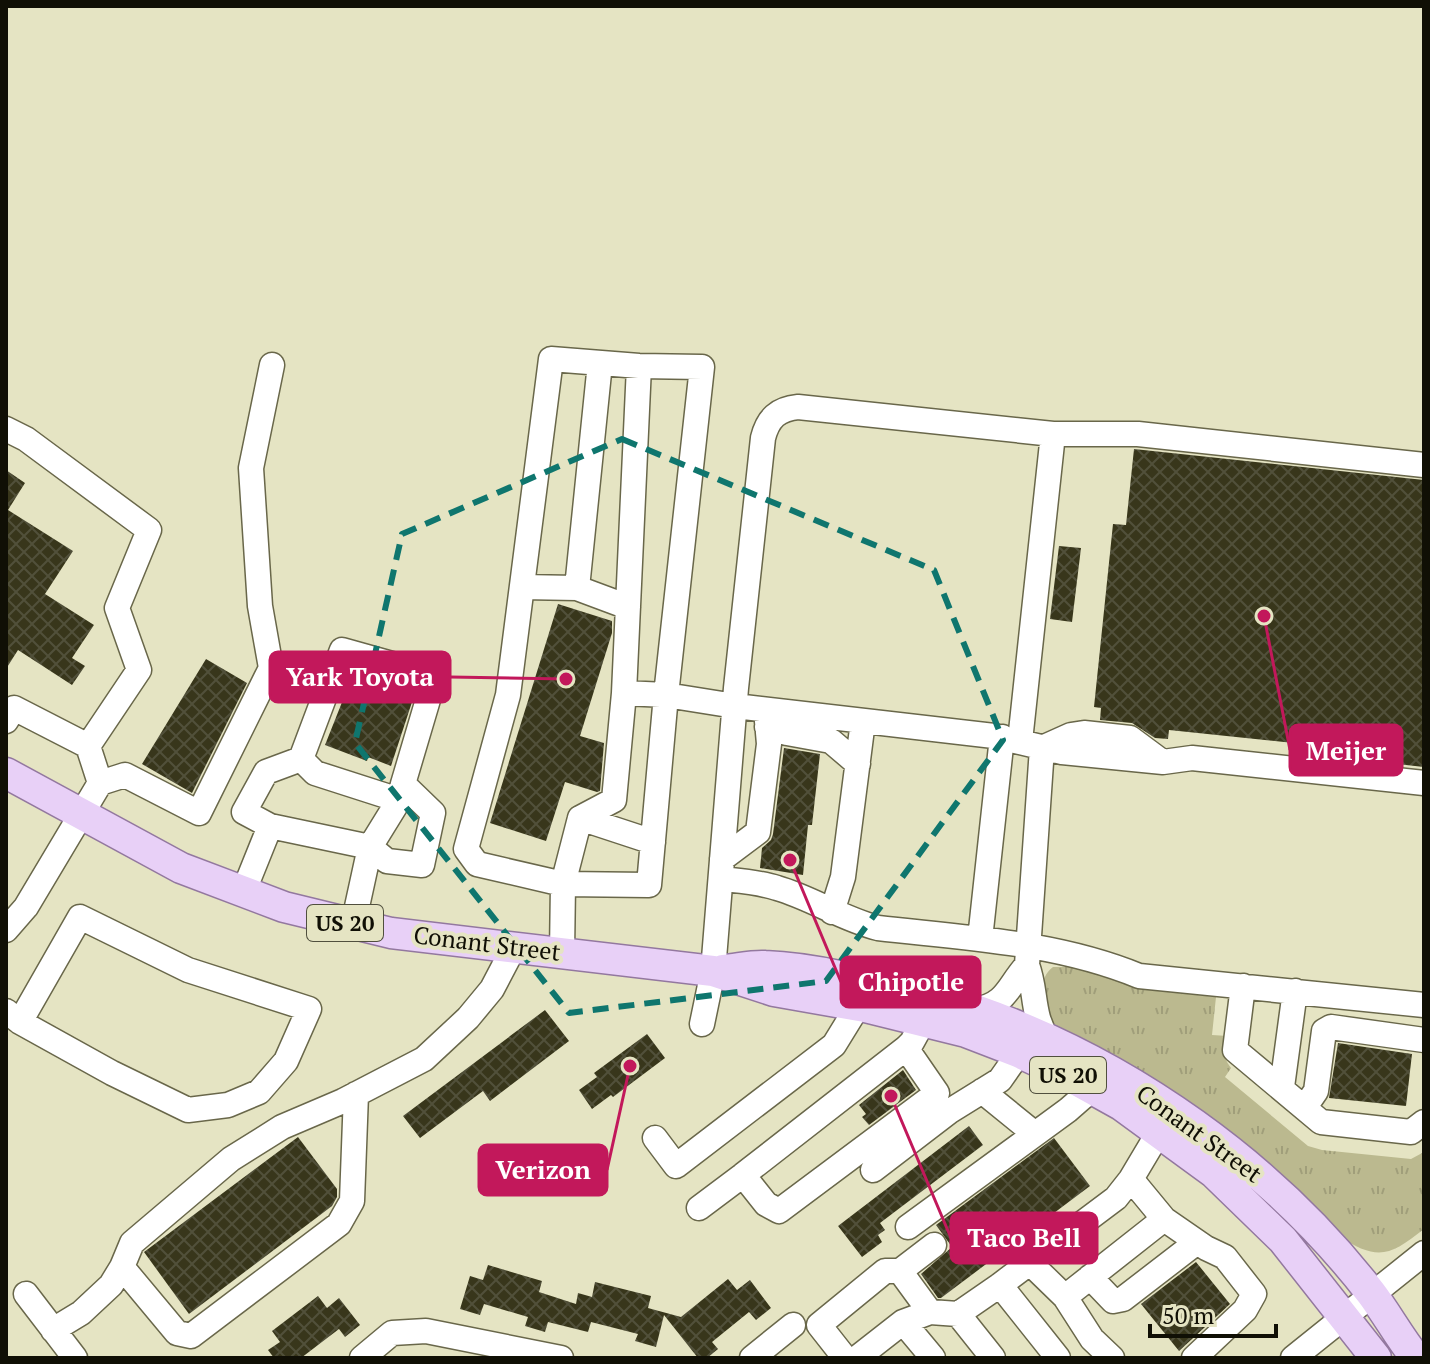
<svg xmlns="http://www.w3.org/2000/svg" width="1430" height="1364" font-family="'PT Serif',serif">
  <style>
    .grass { fill: url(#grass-tufts) }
    .building { fill: url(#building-cross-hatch) }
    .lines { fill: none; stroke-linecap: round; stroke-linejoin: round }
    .minor-casing { stroke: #69674a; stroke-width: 27 }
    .major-casing { stroke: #93789f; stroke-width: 33 }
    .minor { stroke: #fff; stroke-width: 24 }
    .major { stroke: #e8d0f7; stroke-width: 30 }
    .marked { fill: none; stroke: #0f766e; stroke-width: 6; stroke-dasharray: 16 10; stroke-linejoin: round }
    .labels { text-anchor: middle; stroke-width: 8; stroke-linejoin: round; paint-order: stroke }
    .shield { fill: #e5e4c3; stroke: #504f3e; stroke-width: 2 }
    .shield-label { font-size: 22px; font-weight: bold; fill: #100f05 }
    .street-label { font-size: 24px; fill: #100f05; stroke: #e5e4c3 }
    .leader { fill: none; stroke: #c2185b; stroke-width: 3 }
    .callout-dot { fill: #c2185b; stroke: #e5e4c3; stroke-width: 3 }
    .callout { fill: #c2185b; stroke: #c2185b; stroke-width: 3 }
    .callout-label { font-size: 26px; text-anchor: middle; font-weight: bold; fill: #fff }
  </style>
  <defs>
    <pattern id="grass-tufts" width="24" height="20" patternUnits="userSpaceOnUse" patternTransform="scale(2)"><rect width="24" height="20" fill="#bbb98f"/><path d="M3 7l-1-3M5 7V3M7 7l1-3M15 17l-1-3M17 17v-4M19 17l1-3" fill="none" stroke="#a09e7a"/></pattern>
    <pattern id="building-cross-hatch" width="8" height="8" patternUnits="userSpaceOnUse" patternTransform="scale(2)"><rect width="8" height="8" fill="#38361b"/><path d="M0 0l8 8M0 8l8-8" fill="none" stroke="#51503a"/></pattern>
  </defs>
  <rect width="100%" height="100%" fill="#e5e4c3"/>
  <path class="grass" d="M1053,967H1069L1102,973L1141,989L1216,997L1212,1035L1228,1036C1220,1048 1223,1057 1231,1068L1225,1077L1308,1146L1322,1150L1411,1159L1424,1152V1229C1390,1256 1378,1261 1340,1237L1051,1025C1046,1004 1034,982 1053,967Z"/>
  <path class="building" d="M1134,449L1424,480V767L1388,763V753L1169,730L1168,739L1155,738L1132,723L1100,720L1101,708L1094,707L1113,524L1126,525Z
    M6,470L25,483L8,510L73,551L45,594L94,625L72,658L85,666L72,685L18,650L6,669Z
    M1059,546L1081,548L1072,622L1050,619Z
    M558,604L612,621V633L580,736L604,743L600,791L597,792L565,782L546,841L490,823Z
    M206,659L247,683L192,793L142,764Z
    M354,672L414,696L391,766L368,757L367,761L325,745Z
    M784,748L820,754L812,825H808L803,875L760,868L762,848L771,840L773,834Z
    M545,1010L569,1041L490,1101L483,1091L420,1138L403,1116Z
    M647,1034L665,1058L613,1097L611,1095L592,1109L579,1090L597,1077L594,1073Z
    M1338,1043L1412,1054L1406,1106L1329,1098Z
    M903,1070L916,1090L869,1125L862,1117L866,1114L859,1105Z
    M969,1126L983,1145L880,1223L885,1230L878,1235L882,1242L862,1257L838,1226Z
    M298,1137L337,1189V1197L332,1206L189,1314L144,1252Z
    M1054,1138L1090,1186L941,1298H938L921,1274L952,1247L936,1225Z
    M1196,1262L1230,1304L1179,1351L1141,1304Z
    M488,1265L542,1281L539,1292L576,1304L578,1293L592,1297L595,1282L651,1296L648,1308L681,1317L728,1279L737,1290L750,1280L771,1308L756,1320L749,1312L712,1342L718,1349L707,1358H698L664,1315L656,1347L635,1341L638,1334L591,1322L588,1332L548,1322L545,1332L525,1326L528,1317L484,1304L480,1315L460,1309L470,1276L483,1280Z
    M318,1296L327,1308L339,1298L360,1325L345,1337L339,1329L301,1358H274L268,1350L280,1342L272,1331Z"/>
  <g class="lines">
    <g class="minor-casing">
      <path id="minor" d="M600,363L577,588L628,607
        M6,429L26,439L149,530L117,608L139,670L88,746L14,708L6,721
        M522,587L577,588
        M624,693L666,695L649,885L563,884L477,864L466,849L508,695L551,359L639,366L702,367L666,695L735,706L994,736L1062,752L1163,762L1192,758L1424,783
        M767,727L787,733L831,741L858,764
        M1020,741L1053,434
        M301,759L315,773L399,800
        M100,783L125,775L199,813L271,668L260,606L251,468L272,365
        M580,818L653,842
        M270,826L244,812L266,772L301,759L342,650L435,676L403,784L399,800L370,847L387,861L422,865L433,813L403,784
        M722,859L758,832L769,744L766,710
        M721,879C740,881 759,882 777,888C812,898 842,919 878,928C966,938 1056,942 1139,976L1424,1005
        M243,893L270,826L370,847L353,925
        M832,912L843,877L863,721
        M6,930L26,907L100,783L88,746
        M980,939L1002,737
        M562,953L563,884L580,818L614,800L624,693L639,366
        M1243,986L1235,1050L1321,1122L1411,1132L1424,1122
        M976,1010C1008,1003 1007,987 1027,965
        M6,1011L20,1022L112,1073L188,1110L228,1105L259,1092L286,1061L309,1009L188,970L80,917L20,1022
        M702,1024L713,971L736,688L763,438C768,418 778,409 798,407L1053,434H1138L1424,465
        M1048,1040C1031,1014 1037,992 1027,965L1042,748L1071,735L1084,733L1130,738L1161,761
        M906,1048L937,1093L779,1211L766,1204L743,1175L906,1048L912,1042L923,1022
        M1282,1087L1295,991
        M982,1091L1035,1134
        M1305,1107L1316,1091L1324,1031L1331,1027L1424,1040
        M655,1138L676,1166L834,1045L858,1006
        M873,1170L950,1111L1000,1080L1019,1053
        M699,1208L743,1175
        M1164,1219L1206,1248L1225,1257L1254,1294L1245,1310L1194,1358
        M908,1227L1068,1110L1092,1089
        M1030,1263L1065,1297L1164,1219L1131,1179
        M122,1267L177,1333L191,1336L339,1224L352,1201L356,1094
        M1090,1277L1113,1301L1123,1299L1197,1242
        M26,1294L75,1358
        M1065,1297L1092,1339L1112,1358
        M930,1312L900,1271L934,1245
        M958,1314L993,1358
        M903,1322L933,1358
        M53,1330L81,1313L111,1285L122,1267L132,1243L231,1159L282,1127L343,1101L424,1059L468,1018L492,989L514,947
        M362,1358L392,1333L426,1331L561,1358
        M752,1358L793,1325
        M845,1358L819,1325L885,1271H900
        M857,1358L903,1322L930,1312L958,1314L1000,1285
        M1058,1358L1000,1285L1116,1198L1131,1179L1159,1132
        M1293,1358L1424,1253"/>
    </g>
    <g class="major-casing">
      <path id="major" d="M6,773L181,868L284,907L391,933L713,971L774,991L865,1007L966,1032L1018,1052L1067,1075L1121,1105L1214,1173L1283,1240L1376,1358
        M723,970C737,969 752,965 765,966C819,968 874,984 925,998C943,1003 961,1005 978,1011C1129,1064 1273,1166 1371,1293C1387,1314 1399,1337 1416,1358"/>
    </g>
    <use href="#minor" class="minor"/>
    <use href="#major" class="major"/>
  </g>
  <path class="marked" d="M622,439L934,570L1003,740L826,981L569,1013L355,743L402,534Z"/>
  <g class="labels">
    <g class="shield">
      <rect x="307" y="905" width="76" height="36" rx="6"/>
      <rect x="1030" y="1057" width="76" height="36" rx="6"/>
    </g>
    <g class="shield-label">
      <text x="345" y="931">US 20</text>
      <text x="1068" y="1083">US 20</text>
    </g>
    <g class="street-label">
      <text transform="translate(487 944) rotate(7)" y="8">Conant Street</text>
      <text transform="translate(1199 1134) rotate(36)" y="8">Conant Street</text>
    </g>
  </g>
  <path class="leader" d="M566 679L450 677M1264 616L1290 750M790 860L841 982M630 1066L607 1170M891 1096L951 1238"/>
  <g class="callout-dot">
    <circle cx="566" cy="679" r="8"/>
    <circle cx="1264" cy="616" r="8"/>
    <circle cx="790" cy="860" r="8"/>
    <circle cx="630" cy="1066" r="8"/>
    <circle cx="891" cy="1096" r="8"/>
  </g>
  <g class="callout">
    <rect x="270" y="652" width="180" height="50" rx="8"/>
    <rect x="1290" y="725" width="112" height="50" rx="8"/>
    <rect x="841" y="957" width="139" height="50" rx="8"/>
    <rect x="479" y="1145" width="128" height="50" rx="8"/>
    <rect x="951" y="1213" width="146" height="50" rx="8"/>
  </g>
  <g class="callout-label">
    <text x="360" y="686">Yark Toyota</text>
    <text x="1346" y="760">Meijer</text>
    <text x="911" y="991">Chipotle</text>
    <text x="543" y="1179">Verizon</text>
    <text x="1024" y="1247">Taco Bell</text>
  </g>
  <rect width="1430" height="1364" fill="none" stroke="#100f05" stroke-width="16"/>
  <path d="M1150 1324v12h126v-12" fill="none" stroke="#100f05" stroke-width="4"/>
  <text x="1162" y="1324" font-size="24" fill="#100f05" stroke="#e5e4c3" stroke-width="6" paint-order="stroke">50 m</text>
</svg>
